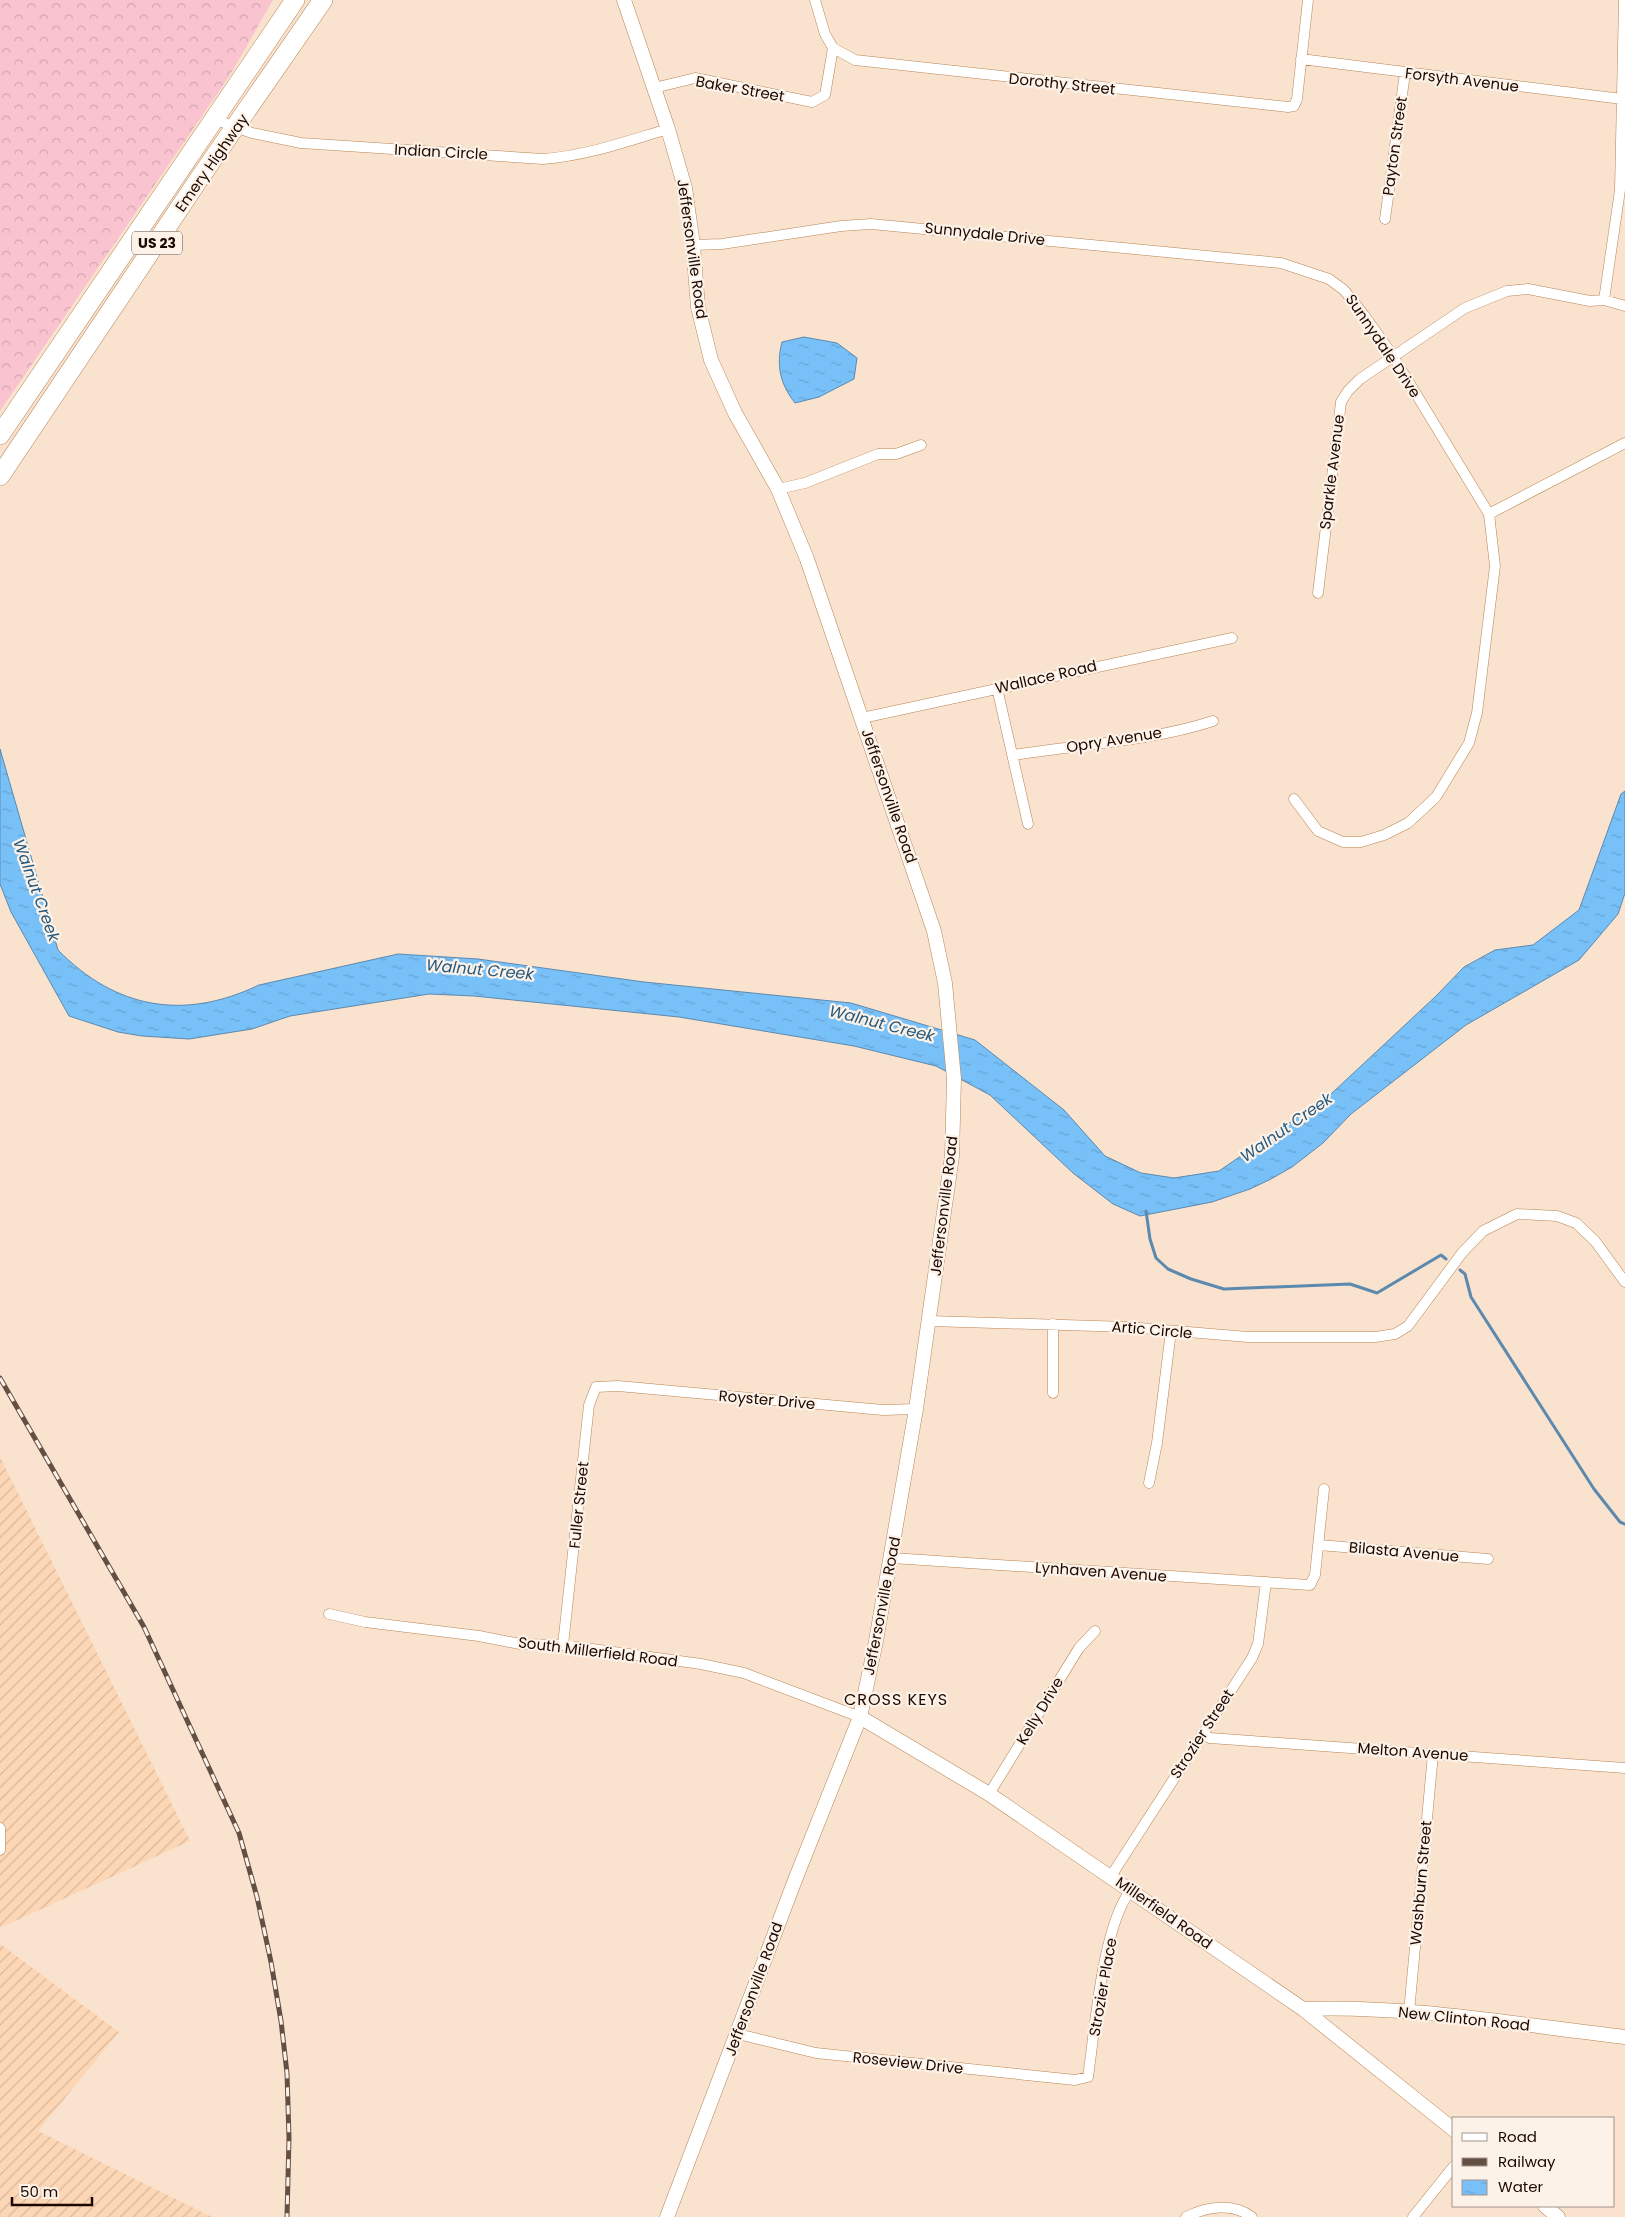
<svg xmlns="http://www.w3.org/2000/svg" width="1625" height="2217" font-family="Poppins,sans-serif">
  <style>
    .industrial { fill: url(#industrial-furrows) }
    .forest { fill: url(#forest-crowns) }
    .water { fill: url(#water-ripples); stroke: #5c89ae }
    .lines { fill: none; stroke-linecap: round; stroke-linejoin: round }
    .stream { stroke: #5c89ae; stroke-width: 3 }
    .street-casing { stroke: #b98453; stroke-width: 11 }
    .secondary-casing { stroke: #b98453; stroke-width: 15 }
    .highway-casing { stroke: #b98453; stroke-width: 20 }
    .street { stroke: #fff; stroke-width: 10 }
    .secondary { stroke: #fff; stroke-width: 14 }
    .highway { stroke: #fff; stroke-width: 19 }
    .rail-casing { stroke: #644f43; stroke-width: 5 }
    .rail { stroke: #fdf2e8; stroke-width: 3; stroke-dasharray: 9; stroke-linecap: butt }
    .labels { text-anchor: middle; stroke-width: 4.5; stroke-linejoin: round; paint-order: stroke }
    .shield { fill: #fdf2e8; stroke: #5f4e46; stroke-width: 1 }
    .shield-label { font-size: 14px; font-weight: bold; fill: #1b0800 }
    .street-label { font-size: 15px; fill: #1b0800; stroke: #fdf2e8 }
    .water-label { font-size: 16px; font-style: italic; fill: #25597e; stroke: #fdf2e8 }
    .neighbourhood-label { font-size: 16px; letter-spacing: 1px; fill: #1b0800; stroke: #fdf2e8 }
  </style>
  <defs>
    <pattern id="industrial-furrows" width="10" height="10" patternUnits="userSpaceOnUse" patternTransform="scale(1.25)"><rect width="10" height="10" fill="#fdd7b5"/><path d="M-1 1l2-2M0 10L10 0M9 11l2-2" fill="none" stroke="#d8b79a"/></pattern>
    <pattern id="forest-crowns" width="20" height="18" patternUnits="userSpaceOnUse" patternTransform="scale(1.25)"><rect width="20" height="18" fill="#f9c3d0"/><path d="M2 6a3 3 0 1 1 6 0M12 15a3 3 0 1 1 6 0" fill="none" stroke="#d5a6b1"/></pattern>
    <pattern id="water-ripples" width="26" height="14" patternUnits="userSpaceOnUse" patternTransform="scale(1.25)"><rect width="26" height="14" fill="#78c0f8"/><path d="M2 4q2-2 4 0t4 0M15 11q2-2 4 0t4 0" fill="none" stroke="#67a4d3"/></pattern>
  </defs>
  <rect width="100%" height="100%" fill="#f9e2ce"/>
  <path class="industrial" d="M0,1457L190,1841L0,1928Z
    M0,1944L119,2032L38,2131L212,2217H0Z"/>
  <path class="forest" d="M0,0H273L230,75L0,411Z"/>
  <path class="water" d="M804,337L837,343L857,358L854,379L819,397L795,403C780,384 776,365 782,342Z
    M0,749L58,950C116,1009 184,1021 259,985L398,954L478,959L644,982L851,1003L975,1040L1064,1110L1105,1156L1141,1173L1174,1178L1219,1171L1331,1094L1436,996L1464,967L1495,950L1533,945L1579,910L1621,794L1625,791V893L1618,914L1579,960L1466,1025L1351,1114L1323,1143L1292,1167L1271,1179L1250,1189L1212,1202L1140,1216L1113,1204L1073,1173L990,1095L936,1066L854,1046L679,1017L474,996L429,994L290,1016L252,1029L189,1039L142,1036L118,1032L69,1016L11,912L0,884Z"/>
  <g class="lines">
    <path class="stream" d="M1146,1211L1150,1239L1156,1258L1168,1269L1191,1279L1224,1289L1350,1284L1377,1293L1441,1255L1446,1259
      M1460,1270L1465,1274L1471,1297L1594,1489L1620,1522L1625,1524"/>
    <g class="street-casing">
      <path id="street" d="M833,48L855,60L1288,107L1294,106L1297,99L1308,0
        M1301,59L1622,99
        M654,88L695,78L812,102L825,95L833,48L825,34L815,0
        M214,119L252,133L301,143L543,159C586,156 627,141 668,129
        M1385,219L1405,73
        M693,245L722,244L841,226L871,224L1281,263L1329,279L1344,290L1364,315L1393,356L1489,514L1495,566L1477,713L1469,743L1436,797L1408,823L1384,835L1361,842H1343L1318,831L1294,799
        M1604,300L1620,190L1624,0
        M778,489L805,483L878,454H896L921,445
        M1489,514L1625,443
        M1318,593L1341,402L1348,391L1360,379L1465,308L1507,291L1528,289L1590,301L1604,300L1625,306
        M997,688L1028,824
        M862,718L1232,638
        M1013,755C1077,745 1152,741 1213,721
        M930,1321L1128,1327L1248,1337H1375L1395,1334L1408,1326L1462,1253L1483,1231L1517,1214L1557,1216L1576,1223L1595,1241L1625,1282
        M1053,1393V1324
        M1149,1483L1157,1443L1171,1331
        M1319,1545L1488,1559
        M892,1558L1310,1585L1315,1575L1324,1489
        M329,1614L365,1622L479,1636L520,1644L563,1645L701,1664L744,1673L860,1717
        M563,1645L589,1405L596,1387L618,1386L883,1410L916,1409
        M1202,1734L1210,1738L1625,1768
        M989,1794L1079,1648L1095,1631
        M0,1828V1850
        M1111,1876L1252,1658L1258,1644L1266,1582
        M1409,2012L1433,1754
        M738,2034L816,2053L1075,2080L1088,2077C1095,2029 1102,1929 1130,1891
        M1186,2217C1207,2206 1233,2203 1252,2217
        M1413,2217L1454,2166"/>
    </g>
    <g class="secondary-casing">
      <path id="secondary" d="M624,0L668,129L685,188L693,245L698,307L711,360L735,413L778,489L807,559L934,931L945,983L954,1079L952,1156L916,1409L876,1641L860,1717L795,1880L667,2217
        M860,1717L989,1794L1303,2009L1454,2130
        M1303,2009C1410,2005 1519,2025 1625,2037
        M1545,2206L1558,2217"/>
    </g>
    <g class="highway-casing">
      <path id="highway" d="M0,435L295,0
        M0,476L199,179L323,0"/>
    </g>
    <use href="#street" class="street"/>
    <use href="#secondary" class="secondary"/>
    <use href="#highway" class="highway"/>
    <g class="rail-casing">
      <path id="rail" d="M0,1378L144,1627L239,1833L257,1897L271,1962L281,2021L287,2073L289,2138L287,2217"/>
    </g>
    <use href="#rail" class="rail"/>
  </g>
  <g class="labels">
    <rect class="shield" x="132" y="231.5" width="50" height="23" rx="4"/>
    <g class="shield-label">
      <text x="157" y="248">US 23</text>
    </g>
    <g class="street-label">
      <text transform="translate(1462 80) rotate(7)" y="5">Forsyth Avenue</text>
      <text transform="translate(1062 84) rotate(6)" y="5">Dorothy Street</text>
      <text transform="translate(740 89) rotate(10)" y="5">Baker Street</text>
      <text transform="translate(1395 146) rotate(-82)" y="5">Payton Street</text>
      <text transform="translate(441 152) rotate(3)" y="5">Indian Circle</text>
      <text transform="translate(212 163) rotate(-55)" y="5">Emery Highway</text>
      <text transform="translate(985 234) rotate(6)" y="5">Sunnydale Drive</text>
      <text transform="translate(692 249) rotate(82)" y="5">Jeffersonville Road</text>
      <text transform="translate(1383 346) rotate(56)" y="5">Sunnydale Drive</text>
      <text transform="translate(1332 472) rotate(-83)" y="5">Sparkle Avenue</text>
      <text transform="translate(1046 677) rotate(-13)" y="5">Wallace Road</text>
      <text transform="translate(1114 740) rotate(-9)" y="5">Opry Avenue</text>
      <text transform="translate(889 796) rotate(71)" y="5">Jeffersonville Road</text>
      <text transform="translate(944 1206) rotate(-83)" y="5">Jeffersonville Road</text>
      <text transform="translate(1152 1330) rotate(5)" y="5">Artic Circle</text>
      <text transform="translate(767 1400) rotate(5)" y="5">Royster Drive</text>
      <text transform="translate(579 1505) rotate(-84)" y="5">Fuller Street</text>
      <text transform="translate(1404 1552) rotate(5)" y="5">Bilasta Avenue</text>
      <text transform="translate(1101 1572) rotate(4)" y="5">Lynhaven Avenue</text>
      <text transform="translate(882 1606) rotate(-79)" y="5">Jeffersonville Road</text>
      <text transform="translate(598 1652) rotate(7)" y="5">South Millerfield Road</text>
      <text transform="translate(1040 1711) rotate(-59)" y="5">Kelly Drive</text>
      <text transform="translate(1202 1734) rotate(-57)" y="5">Strozier Street</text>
      <text transform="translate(1413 1752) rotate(4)" y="5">Melton Avenue</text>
      <text transform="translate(1421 1883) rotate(-85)" y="5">Washburn Street</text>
      <text transform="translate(1164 1913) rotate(35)" y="5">Millerfield Road</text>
      <text transform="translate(1103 1987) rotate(-80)" y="5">Strozier Place</text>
      <text transform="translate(754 1989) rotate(-70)" y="5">Jeffersonville Road</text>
      <text transform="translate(1464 2019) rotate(6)" y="5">New Clinton Road</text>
      <text transform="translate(908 2063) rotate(6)" y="5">Roseview Drive</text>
    </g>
    <g class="water-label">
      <text transform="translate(37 890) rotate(70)" y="6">Walnut Creek</text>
      <text transform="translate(480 969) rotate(5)" y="6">Walnut Creek</text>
      <text transform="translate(882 1023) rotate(14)" y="6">Walnut Creek</text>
      <text transform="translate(1286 1127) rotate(-35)" y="6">Walnut Creek</text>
    </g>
    <g class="neighbourhood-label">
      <text x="896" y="1705">CROSS KEYS</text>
    </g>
  </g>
  <rect x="1452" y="2117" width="162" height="90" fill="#fdf2e8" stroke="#a3948b"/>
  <rect x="1462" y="2133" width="25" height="8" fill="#ffffff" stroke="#a3948b"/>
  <text x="1498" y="2142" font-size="15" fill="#1b0800">Road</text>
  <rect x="1462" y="2158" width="25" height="8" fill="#644f43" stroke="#a3948b"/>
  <text x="1498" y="2167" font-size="15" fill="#1b0800">Railway</text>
  <rect x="1462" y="2180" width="25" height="15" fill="url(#water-ripples)" stroke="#a3948b"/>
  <text x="1498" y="2192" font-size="15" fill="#1b0800">Water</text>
  <path d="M12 2197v8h80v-8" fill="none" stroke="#1b0800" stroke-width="2.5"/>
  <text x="20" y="2197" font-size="15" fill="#1b0800" stroke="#fdf2e8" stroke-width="4" paint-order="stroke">50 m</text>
</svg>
